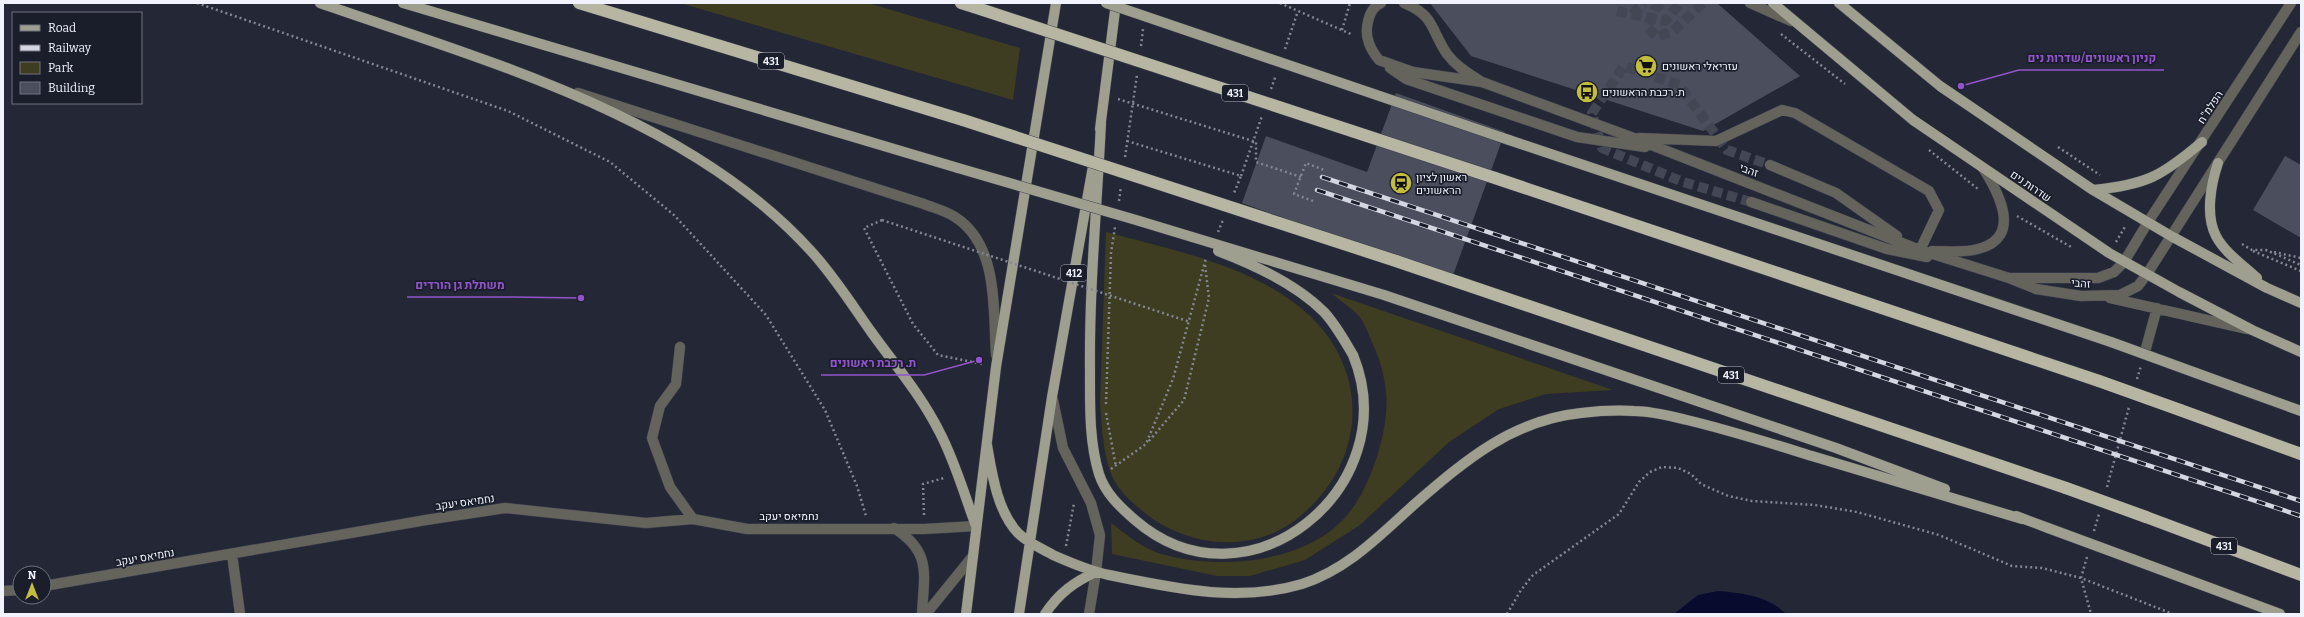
<svg xmlns="http://www.w3.org/2000/svg" width="2304" height="617" font-family="Bitter,Heebo,serif">
  <style>
    .green { fill: #3e3d21 }
    .water { fill: #080b2e }
    .building { fill: #4a4e5d }
    .lines { fill: none; stroke-linecap: round; stroke-linejoin: round }
    .minor-tunnel { stroke: #434653; stroke-width: 10; stroke-dasharray: 10 5; stroke-linecap: butt }
    .minor-casing { stroke: #414451; stroke-width: 11 }
    .major-casing { stroke: #414451; stroke-width: 11 }
    .highway-casing { stroke: #414451; stroke-width: 13 }
    .path { stroke: #838692; stroke-width: 2.5; stroke-dasharray: 2 3; stroke-linecap: butt }
    .minor { stroke: #64645c; stroke-width: 10 }
    .major { stroke: #9f9f8f; stroke-width: 10 }
    .highway { stroke: #b6b6a3; stroke-width: 12 }
    .rail-casing { stroke: #d4d7e2; stroke-width: 4.5 }
    .rail { stroke: #1a1e2b; stroke-width: 3; stroke-dasharray: 9; stroke-linecap: butt }
    .major-bridge-casing { stroke: #414451; stroke-width: 11; stroke-linecap: butt }
    .highway-bridge-casing { stroke: #414451; stroke-width: 13; stroke-linecap: butt }
    .path-bridge { stroke: #838692; stroke-width: 2.5; stroke-dasharray: 2 3; stroke-linecap: butt }
    .major-bridge { stroke: #9f9f8f; stroke-width: 10 }
    .highway-bridge { stroke: #b6b6a3; stroke-width: 12 }
    .labels { text-anchor: middle; stroke-width: 3.5; stroke-linejoin: round; paint-order: stroke }
    .shield { fill: #1a1e2b; stroke: #b0b3be; stroke-width: 1 }
    .shield-label { font-size: 10px; font-weight: bold; fill: #f0f3fd }
    .poi-label { font-size: 11px; fill: #f0f3fd; stroke: #1a1e2b; text-anchor: start }
    .street-label { font-size: 11px; fill: #f0f3fd; stroke: #1a1e2b }
    .leader { fill: none; stroke: #9254cb; stroke-width: 1.5 }
    .callout-dot { fill: #9254cb; stroke: #1a1e2b; stroke-width: 1.5 }
    .callout-label { font-size: 12px; text-anchor: middle; font-weight: bold; fill: #9254cb; stroke: #1a1e2b; stroke-width: 3.5; stroke-linejoin: round; paint-order: stroke }
  </style>
  <rect width="100%" height="100%" fill="#242735"/>
  <path class="green" d="M680,3H868L1020,48L1013,100Z
    M1106,232C1171,250 1243,263 1297,305C1373,363 1370,464 1294,521C1247,556 1180,545 1139,508C1129,500 1120,491 1114,480C1103,458 1102,428 1100,403Z
    M1331,293L1613,390L1546,394L1499,409L1449,442L1360,525L1305,560L1250,576H1217L1112,554L1111,523C1127,535 1144,550 1165,555C1222,570 1308,563 1348,514C1371,487 1390,428 1386,392C1384,373 1379,357 1371,340C1368,332 1363,320 1357,314C1349,306 1339,300 1331,293Z"/>
  <path class="water" d="M1718,591C1742,593 1768,596 1786,614H1674L1698,595Z"/>
  <path class="building" d="M1430,3H1717L1800,76L1703,131L1471,56Z
    M1396,93L1505,132L1452,278L1242,203L1266,136L1367,172Z
    M2285,156L2301,165V238L2253,210Z"/>
  <g class="lines">
    <path class="minor-tunnel" d="M1661,3L1655,9L1647,27L1657,37L1673,31L1703,3
      M1617,11L1665,21L1680,3
      M1632,14L1644,3
      M1751,202L1683,182L1602,148L1592,113L1624,66L1679,85L1727,150L1770,165"/>
    <g class="minor-casing">
      <path id="minor" d="M1381,3C1368,8 1364,31 1369,43C1371,49 1375,55 1379,60L1413,72L1482,82L1631,137L1920,250L2009,278L2036,289L2081,296L2120,295L2138,286L2147,274L2301,32
        M1404,3C1435,15 1431,31 1447,54C1456,66 1467,73 1479,80
        M1750,3L1791,21
        M1390,68L1406,79L1577,137L1645,147
        M578,93L924,204C934,208 946,211 955,217C999,245 993,310 996,355
        M1639,138L1716,141L1782,110L1795,113L1929,191L1939,210L1920,250
        M1770,165L1836,193L1897,236
        M1751,202L1887,249L1927,257
        M1932,251C1947,251 1964,253 1978,249C2023,238 1999,193 1983,168
        M2011,278H2098L2114,272L2124,262L2148,222L2291,3
        M2110,298L2247,329
        M680,347L676,384L660,406L652,438L670,487L693,519
        M2146,348L2157,308
        M1053,400L1063,448L1091,503L1100,535L1096,572L1089,614
        M894,528C932,552 924,574 922,614
        M232,554L240,614
        M44,586L426,520L505,508L646,523L693,519L747,529H924L976,526
        M3,591L20,590
        M926,614L973,556"/>
    </g>
    <g class="major-casing">
      <path id="major" d="M320,3C486,61 690,117 811,251C834,276 852,305 872,333C895,365 921,395 939,431C955,461 964,494 976,526
        M403,3L958,168
        M1773,3L1913,120L2109,253L2179,292L2252,330L2301,352
        M1839,3L1940,86L2093,190L2171,236L2267,288L2301,303
        M1101,123C1097,206 1089,289 1090,372C1090,405 1089,441 1099,474C1105,493 1120,507 1135,520C1247,617 1407,487 1353,355
        M1100,129L1116,3
        M1509,140L2111,342
        M2218,163C2211,184 2205,215 2216,236C2224,252 2244,266 2257,278
        M2093,190C2146,185 2162,176 2202,142
        M1384,295L1836,448L1945,489
        M2196,373L2301,411
        M987,445C992,473 997,511 1018,533C1028,543 1041,548 1053,555C1071,563 1090,571 1109,575C1173,588 1238,603 1302,584C1349,569 1382,533 1417,502C1467,459 1513,420 1581,413C1598,411 1616,410 1634,411C1652,411 1670,416 1687,420C1729,430 1770,443 1812,456C1882,477 1952,498 2022,519
        M2016,516L2048,528
        M2132,559L2280,614
        M966,614L996,367L1056,3
        M1019,614L1052,397L1093,166
        M1045,614C1059,593 1074,582 1096,572"/>
    </g>
    <g class="highway-casing">
      <path id="highway" d="M579,3L963,120
        M961,3L974,7
        M1495,178L2099,381
        M1396,261L2066,488
        M2180,410L2301,454
        M2146,517L2301,575"/>
    </g>
    <path class="path" d="M197,3L508,111L610,162L674,215L766,315L825,410L857,486L866,516
      M1280,3L1353,35
      M1342,30L1350,3
      M1781,34L1845,84
      M1141,46L1143,29
      M1285,49L1298,11
      M1271,89L1276,75
      M1118,99L1256,142V162L1301,177
      M1127,141L1241,176L1234,193
      M2058,147L2100,175
      M1929,150L1978,189
      M1125,157L1137,75
      M1241,176L1262,116
      M1119,201L1121,186
      M1313,201L1294,194L1306,163L1324,170
      M2017,216L2073,248
      M882,220L864,228L913,324L938,355L982,364
      M1218,232L1223,220
      M2116,242L2126,225
      M2242,244L2252,250H2266L2301,265
      M2253,251L2301,271
      M2274,252L2301,258
      M2137,379L2141,366
      M1106,404L1111,253L1115,227
      M1106,413L1116,467
      M1149,441L1184,400L1209,298L1205,265
      M1111,469L1146,444L1173,379L1206,258
      M2107,487L2129,407
      M924,515L923,484L944,478
      M2094,531L2099,514
      M1066,546L1074,503
      M2087,557L2081,578L2091,614
      M1507,614L1521,590L1533,575L1619,514L1639,482L1650,472L1662,467L1678,468L1691,474L1701,484L1728,496L1752,501L1815,505L1857,512L1939,535L2012,566L2042,568L2081,578L2173,614"/>
    <use href="#minor" class="minor"/>
    <use href="#major" class="major"/>
    <use href="#highway" class="highway"/>
    <g class="rail-casing">
      <path id="rail" d="M1322,177L2301,501
        M1317,190L2301,516"/>
    </g>
    <use href="#rail" class="rail"/>
    <g class="major-bridge-casing">
      <path id="major-bridge" d="M1106,3L1509,140
        M958,168L1136,220L1384,295
        M1218,251C1255,265 1296,284 1324,312C1336,325 1344,340 1353,355
        M2111,342L2196,373
        M2048,528L2132,559"/>
    </g>
    <g class="highway-bridge-casing">
      <path id="highway-bridge" d="M974,7L1495,178
        M963,120L1396,261
        M2099,381L2180,410
        M2066,488L2146,517"/>
    </g>
    <path class="path-bridge" d="M882,220L1190,322"/>
    <use href="#major-bridge" class="major-bridge"/>
    <use href="#highway-bridge" class="highway-bridge"/>
  </g>
  <defs>
    <g id="supermarket-disc" transform="scale(1.15)"><circle r="9.5" fill="#c3bd3e" stroke="#1a1e2b"/><path d="M-6-5.5h2.5l.6 2H6L4.5 2H-2.5L-4.4-4H-6ZM-1.5 3.2a1.3 1.3 0 1 0 .1 0ZM3 3.2a1.3 1.3 0 1 0 .1 0Z" fill="#111"/></g>
    <g id="bus-disc" transform="scale(1.15)"><circle r="9.5" fill="#c3bd3e" stroke="#1a1e2b"/><path d="M-5-6H5V4H4V6H2V4H-2V6H-4V4H-5ZM-3.5-4V0h7V-4ZM-3.5 1.2v1.5H-2V1.2ZM2 1.2v1.5H3.5V1.2Z" fill="#111"/></g>
    <g id="station-disc" transform="scale(1.15)"><circle r="9.5" fill="#c3bd3e" stroke="#1a1e2b"/><path d="M-3-6H3Q5-6 5-4V2Q5 4 3 4L4.5 6H3L1.5 4h-3L-3 6H-4.5L-3 4Q-5 4-5 2V-4Q-5-6-3-6ZM-3.5-4v3h7v-3ZM-3.5 1v1.5H-2V1ZM2 1v1.5H3.5V1Z" fill="#111"/></g>
  </defs>
  <g fill-rule="evenodd">
    <use href="#supermarket-disc" x="1646" y="66"/>
    <use href="#bus-disc" x="1587" y="92"/>
    <use href="#station-disc" x="1401" y="183"/>
  </g>
  <g class="labels">
    <g class="shield">
      <rect x="758" y="53" width="26" height="16" rx="3"/>
      <rect x="1222" y="85" width="26" height="16" rx="3"/>
      <rect x="1061" y="265" width="26" height="16" rx="3"/>
      <rect x="1718" y="367" width="26" height="16" rx="3"/>
      <rect x="2211" y="538" width="26" height="16" rx="3"/>
    </g>
    <g class="shield-label">
      <text x="771" y="65">431</text>
      <text x="1235" y="97">431</text>
      <text x="1074" y="277">412</text>
      <text x="1731" y="379">431</text>
      <text x="2224" y="550">431</text>
    </g>
    <g class="poi-label">
      <text x="1662" y="70">עזריאלי ראשונים</text>
      <text x="1602" y="96">ת. רכבת הראשונים</text>
      <text x="1416" y="181">ראשון לציון<tspan x="1416" dy="13">הראשונים</tspan></text>
    </g>
    <g class="street-label">
      <text transform="translate(2210 107) rotate(-57)" y="4">הפלמ"ח</text>
      <text transform="translate(1749 170) rotate(21)" y="4">זהבי</text>
      <text transform="translate(2031 186) rotate(34)" y="4">שדרות נים</text>
      <text transform="translate(2081 283) rotate(5)" y="4">זהבי</text>
      <text transform="translate(465 502) rotate(-8)" y="4">נחמיאס יעקב</text>
      <text x="789" y="520">נחמיאס יעקב</text>
      <text transform="translate(145 557) rotate(-10)" y="4">נחמיאס יעקב</text>
    </g>
  </g>
  <path class="leader" d="M1961 86L2019 70H2164M581 298L513 297H407M979 360L924 375H821"/>
  <g class="callout-dot">
    <circle cx="1961" cy="86" r="4"/>
    <circle cx="581" cy="298" r="4"/>
    <circle cx="979" cy="360" r="4"/>
  </g>
  <g class="callout-label">
    <text x="2092" y="62">קניון ראשונים/שדרות נים</text>
    <text x="460" y="289">משתלת גן הורדים</text>
    <text x="873" y="367">ת. רכבת ראשונים</text>
  </g>
  <rect width="2304" height="617" fill="none" stroke="#f0f3fd" stroke-width="8"/>
  <rect x="12" y="12" width="130" height="92" fill="#1a1e2b" stroke="#70737f"/>
  <rect x="20" y="25" width="20" height="6" fill="#9f9f8f" stroke="#70737f"/>
  <text x="48" y="32" font-size="12" fill="#f0f3fd">Road</text>
  <rect x="20" y="45" width="20" height="6" fill="#d4d7e2" stroke="#70737f"/>
  <text x="48" y="52" font-size="12" fill="#f0f3fd">Railway</text>
  <rect x="20" y="62" width="20" height="12" fill="#3e3d21" stroke="#70737f"/>
  <text x="48" y="72" font-size="12" fill="#f0f3fd">Park</text>
  <rect x="20" y="82" width="20" height="12" fill="#4a4e5d" stroke="#70737f"/>
  <text x="48" y="92" font-size="12" fill="#f0f3fd">Building</text>
  <g transform="translate(32 585)"><circle r="19" fill="#1a1e2b" stroke="#70737f"/>
  <path d="M0-3L7 15L0 10L-7 15Z" fill="#c3bd3e"/>
  <text y="-6" font-size="11" font-weight="bold" text-anchor="middle" fill="#f0f3fd">N</text>
  </g>
</svg>
